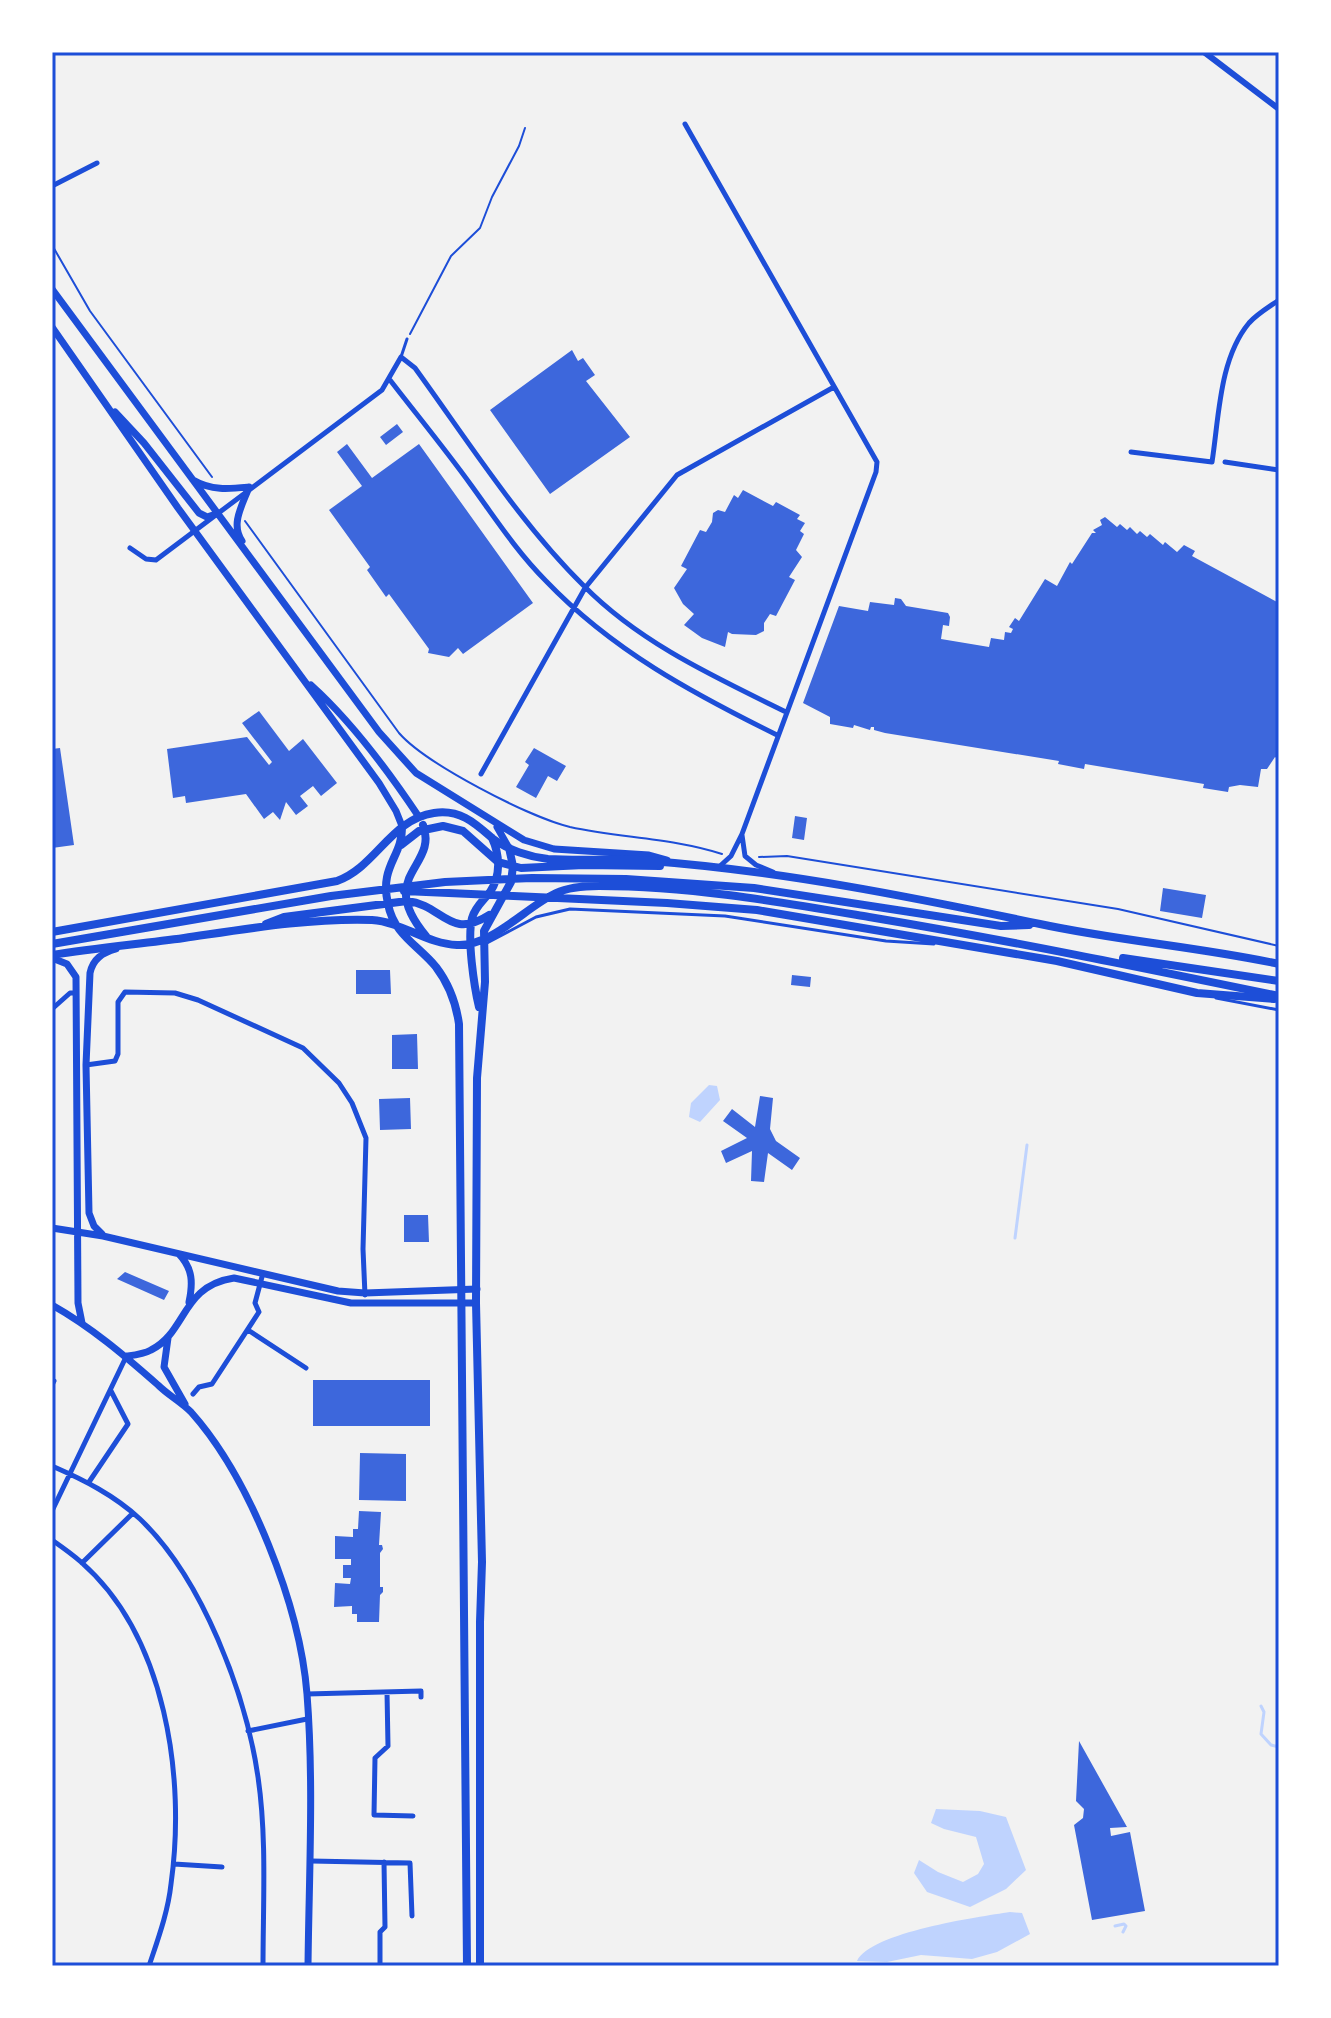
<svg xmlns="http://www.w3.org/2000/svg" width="1331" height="2018" font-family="Barlow,sans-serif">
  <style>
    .water { fill: #bfd3fe }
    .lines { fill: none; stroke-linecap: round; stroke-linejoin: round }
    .stream { stroke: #bfd3fe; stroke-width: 3 }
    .building { fill: #3d67dc }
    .path { stroke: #1d4ed8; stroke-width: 2 }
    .service { stroke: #1d4ed8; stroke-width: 3 }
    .minor { stroke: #1d4ed8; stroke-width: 5 }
    .tertiary { stroke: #1d4ed8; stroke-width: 6 }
    .secondary { stroke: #1d4ed8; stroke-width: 7 }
    .primary { stroke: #1d4ed8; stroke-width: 8 }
    .neatline { fill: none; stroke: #1d4ed8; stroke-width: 3 }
  </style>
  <rect width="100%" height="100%" fill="#f2f2f2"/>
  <path class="water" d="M709,1085L717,1086L720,1100L700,1122L689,1117L691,1103Z
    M936,1809L980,1811L1006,1817L1026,1870L1006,1889L970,1907L927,1892L914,1873L919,1860L938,1872L963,1882L978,1874L984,1864L976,1837L944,1829L931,1823Z
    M1010,1912L1022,1913L1030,1934L997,1952L972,1959L921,1955L887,1962L857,1961C871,1932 978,1917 1010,1912Z"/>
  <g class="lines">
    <path class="stream" d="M1015,1238L1027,1145
      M1261,1706L1264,1712L1261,1734L1271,1745L1279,1747
      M1115,1926L1124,1924L1126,1926L1123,1932"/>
  </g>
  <path class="building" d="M572,350L578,361L583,358L595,375L586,381L630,437L550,494L490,410Z
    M397,424L403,432L386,445L380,437Z
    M347,444L372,478L419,444L533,603L463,654L458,648L449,657L428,653L429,649L389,594L386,597L367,570L370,567L329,510L362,486L337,452Z
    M743,490L773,506L776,502L800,515L797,519L805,523L800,531L804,534L796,550L802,557L789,577L795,580L776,616L770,614L764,623V631L756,635L732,634L728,632L725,647L702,638L684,625L694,614L683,604L674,588L687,569L681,566L700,530L706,532L712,522L713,513L718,510L725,512L734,495L738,498Z
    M1105,517L1117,527L1120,524L1127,530L1130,527L1137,534L1140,531L1147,537L1150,534L1163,545L1165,542L1177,552L1184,545L1195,551L1192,556L1279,603V760L1275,757L1267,769H1261L1258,787L1240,785L1229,787L1228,792L1203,788L1204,784L1085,764L1084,769L1058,764L1059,761L885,733L874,730V727H871L870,730L854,725L853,728L830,724V717L803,703L839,606L868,611L870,602L894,605L895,598L901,599L906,606L948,613L950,617L949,626L943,625L941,639L989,647L991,638L1004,640L1005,632L1011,633L1013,629L1009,627L1015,618L1019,621L1045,579L1057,586L1070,562L1072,564L1092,533H1096L1093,530L1102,525L1100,520Z
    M259,711L289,751L303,739L337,783L321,796L313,786L300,796L308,806L296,815L286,802L280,820L273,812L264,819L246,794L186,803L185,796L173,798L167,749L247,737L269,765L272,762L242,723Z
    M60,748L74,845L52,848V749Z
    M534,748L566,766L557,781L548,776L536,798L516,787L529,765L525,762Z
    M795,816L807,818L804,840L792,838Z
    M1163,888L1206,895L1202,918L1160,911Z
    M356,970H390L391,994H356Z
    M792,975L811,977L810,987L791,985Z
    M417,1034L418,1069H392V1035Z
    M760,1096L773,1098L770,1129L776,1141L800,1158L792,1170L768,1153L764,1182L751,1181L752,1151L726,1163L721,1151L747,1138L723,1121L732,1109L755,1127Z
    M410,1098L411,1129L380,1130L379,1099Z
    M404,1215H428L429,1242H404Z
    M125,1272L169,1291L164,1300L117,1279Z
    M313,1380H430V1426H313Z
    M360,1453L406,1454V1501L359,1500Z
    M359,1511L381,1512L379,1545H382L383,1549L380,1553V1587H383V1592L380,1595L379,1622H357V1614H352V1606L334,1607L335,1583L350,1584L351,1578H343V1565H351V1559H335V1536L353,1537V1529H358Z
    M1079,1741L1127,1827L1110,1828L1111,1836L1130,1832L1145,1911L1092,1920L1074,1825L1083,1818L1084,1809L1076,1801Z"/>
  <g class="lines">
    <path class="path" d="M52,245L90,311L212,477
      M410,334L451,256L480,228L492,197L519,146L525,128
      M245,521L399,733C426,764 529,817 570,827C621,838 672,838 722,854
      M759,857L787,856L1118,909L1279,946"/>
    <path class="service" d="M401,357L407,339
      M487,943L536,917L570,909L725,916L886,941L934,944
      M1216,998L1279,1010"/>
    <path class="minor" d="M685,124L877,462L876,472L742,834L731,856L720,866
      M52,186L97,163
      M390,380C417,415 445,449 471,485C495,518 517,552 546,581C612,650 692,693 777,735
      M1131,452L1212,462C1219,418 1219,359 1249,323C1257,314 1269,307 1279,300
      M1225,462L1279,470
      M130,548L146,559L156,560L382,390L401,357L415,368C468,441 520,523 584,586C640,643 715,677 786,712
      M481,774L585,588L677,475L834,387
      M742,835L745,856L756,865L773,872
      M52,1009L70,993H74
      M86,1065L115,1061L118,1054V1002L125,992L175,993L198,1000L303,1048L339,1083L352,1103L366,1138L363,1249L365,1295
      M248,1330L306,1368
      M52,1385L54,1381
      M193,1394L199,1387L212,1384L259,1312L255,1303L263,1273
      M52,1466C84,1480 114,1495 140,1519C202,1578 246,1694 258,1777C267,1838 263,1904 263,1966
      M89,1482L128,1424L111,1391
      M52,1511L126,1357
      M52,1540C62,1547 72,1554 81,1562C166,1636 186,1778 171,1884C168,1912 158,1939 149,1966
      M82,1563L133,1513
      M387,1692L388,1746L375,1758L374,1815L413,1816
      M307,1694L421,1691V1697
      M248,1731L307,1719
      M311,1861L410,1863L412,1916
      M174,1864L222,1867
      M380,1966V1932L385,1927L384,1862"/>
    <path class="tertiary" d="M1204,52L1279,109"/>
    <path class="secondary" d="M52,289L379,732L416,773L524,840L554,849L649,855L667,860
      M52,327L178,508L379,783L396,811L402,826
      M115,412L144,443L199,513L207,517L216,514
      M193,480C212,491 229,489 249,487C243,504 230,524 242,541
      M311,685C351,721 389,772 419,817
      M497,827L509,848
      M52,958L67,964L76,977L78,1303L82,1323
      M52,1228L103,1236L338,1291L365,1293L477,1289
      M102,1234L94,1226L89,1213L86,1065L90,973C93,959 102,953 116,949
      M179,1254C193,1269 193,1283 189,1302
      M52,1305C91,1327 124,1355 158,1385C168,1395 181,1402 191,1412C250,1478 300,1606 307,1694C314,1784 309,1875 308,1966
      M168,1338L164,1367L185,1404
      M127,1356C135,1355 144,1354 151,1350C187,1332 181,1286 234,1278L351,1303H476"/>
    <path class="primary" d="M423,825C439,867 375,875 426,936
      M402,826C403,857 379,865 388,904C394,935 418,945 436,967C449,984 456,1003 459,1024L467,1966
      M401,845L419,831L443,826L463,831L498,862L521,868L584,865L660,866
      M404,891L667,903L757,910L1057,961L1197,993L1274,999
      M266,924L284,917L407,901C442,904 449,941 489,915
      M52,932L337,881C376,867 391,819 434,813C460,809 475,823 492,838C507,850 530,857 548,859C583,861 617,858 651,861C782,871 912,897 1040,924C1119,941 1200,947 1279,964
      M52,944L331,896L445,882L532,878L626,879L754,888L1001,926L1029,925
      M52,955C96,948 140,944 184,938C246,929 309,918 372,920C402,922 427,944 457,945C491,947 526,907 556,893C569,887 585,886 599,886C690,886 780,902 869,917C1007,940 1143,968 1279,996
      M1123,958L1279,981
      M479,1007C474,986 467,939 472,918C475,907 483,901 490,892C501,876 500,855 492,838
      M480,1966V1622L482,1562L476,1303L477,1078L485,982L484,931L511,882L513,866L509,848"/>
  </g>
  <rect width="1331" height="2018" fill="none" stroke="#ffffff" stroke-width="108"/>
  <rect x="54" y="54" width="1223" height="1910" class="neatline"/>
</svg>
